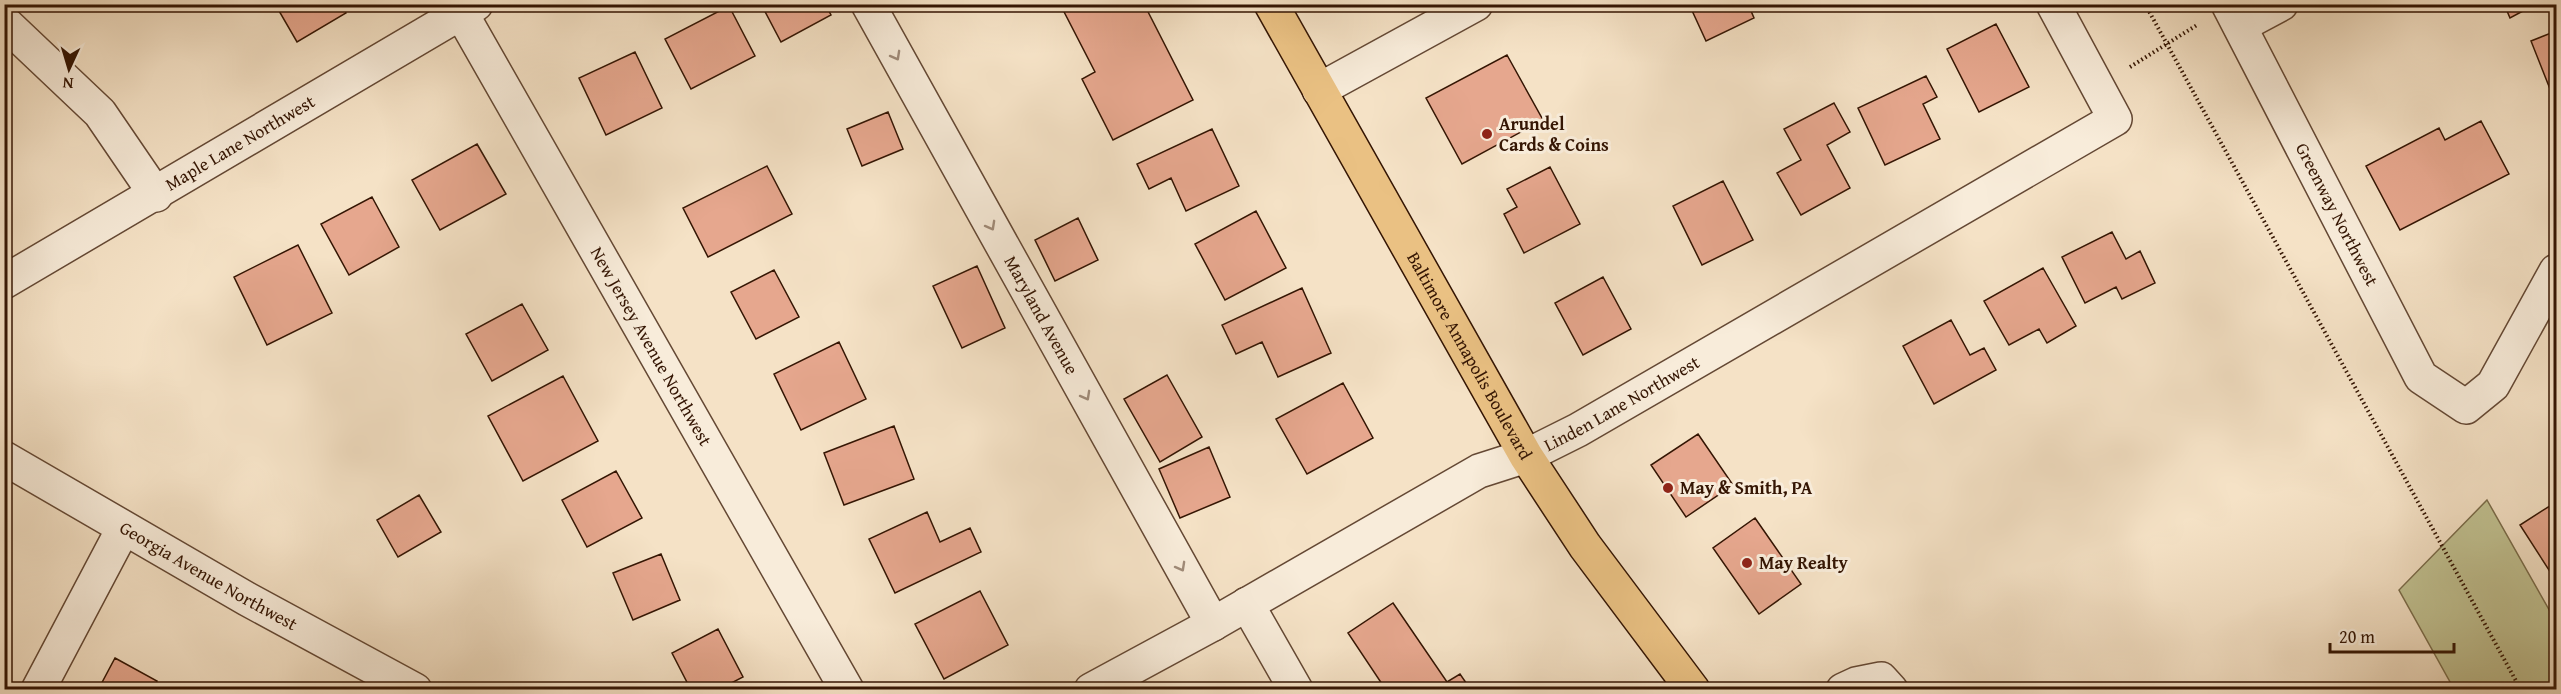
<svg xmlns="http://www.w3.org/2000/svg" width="2561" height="694" font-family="'Gentium Book Plus',serif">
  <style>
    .green { fill: #c1c292; stroke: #7a6c4a; stroke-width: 1.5 }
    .building { fill: #e6a78e; stroke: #341503; stroke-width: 1.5 }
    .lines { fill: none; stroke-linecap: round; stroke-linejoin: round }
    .minor-casing { stroke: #644834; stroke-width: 36 }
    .major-casing { stroke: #341503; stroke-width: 36 }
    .path { stroke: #341503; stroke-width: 4; stroke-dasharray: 1.5 3; stroke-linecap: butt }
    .minor { stroke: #f8ecda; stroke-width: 33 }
    .major { stroke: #eac183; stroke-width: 33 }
    .oneway { stroke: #a08b79 }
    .poi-dot { fill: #8f2418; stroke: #f8ecda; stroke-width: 2 }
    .labels { text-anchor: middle; stroke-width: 6; stroke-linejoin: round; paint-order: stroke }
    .poi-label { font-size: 18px; font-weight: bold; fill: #341503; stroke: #f8ecda; text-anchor: start }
    .street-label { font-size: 18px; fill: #341503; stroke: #f8ecda }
  </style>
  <rect width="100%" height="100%" fill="#f5e2c6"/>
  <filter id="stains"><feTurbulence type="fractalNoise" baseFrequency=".00333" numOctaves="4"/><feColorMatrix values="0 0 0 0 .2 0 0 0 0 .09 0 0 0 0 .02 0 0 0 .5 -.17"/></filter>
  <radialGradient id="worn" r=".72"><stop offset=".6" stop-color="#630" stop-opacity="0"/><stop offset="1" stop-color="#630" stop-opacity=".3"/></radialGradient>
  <path class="green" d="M2487,500L2556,622V689H2454L2399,590Z"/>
  <path class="building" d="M275,4H342L346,13L297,42Z
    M761,4H825L831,15L781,42Z
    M1060,4H1144L1193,100L1113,140L1082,79L1095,72Z
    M1689,4H1748L1754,18L1706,41Z
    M2504,4H2536L2510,18Z
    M729,6L755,56L691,89L665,39Z
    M1996,24L2029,87L1979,112L1947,49Z
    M2556,31V92L2552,94L2531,41Z
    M635,52L662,108L606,135L579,78Z
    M1507,55L1543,120L1462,164L1426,98Z
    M1926,76L1937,97L1923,104L1940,139L1885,165L1858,108Z
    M1834,103L1850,132L1827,145L1850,188L1801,215L1777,173L1801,160L1784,129Z
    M888,112L903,149L862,166L847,129Z
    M2481,121L2509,174L2400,230L2366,166L2439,128L2445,140Z
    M1212,129L1239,186L1186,211L1171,178L1149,189L1137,164Z
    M477,144L506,194L440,230L412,180Z
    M767,166L792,214L708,257L683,208Z
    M1550,167L1580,224L1524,253L1504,214L1517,207L1507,189Z
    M1723,181L1753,240L1702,265L1673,206Z
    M372,197L399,247L349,275L321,224Z
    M1256,211L1286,268L1225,300L1195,244Z
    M1078,218L1098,260L1055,281L1035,240Z
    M2112,232L2126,259L2140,251L2155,283L2122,299L2116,287L2085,303L2062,257Z
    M298,245L332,313L267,345L234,277Z
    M977,266L1005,328L962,348L933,286Z
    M2043,268L2076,326L2047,343L2039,329L2009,345L1984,301Z
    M774,270L799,317L756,339L731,292Z
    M1603,277L1631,329L1583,355L1555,303Z
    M1302,288L1331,353L1278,377L1262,342L1236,354L1222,325Z
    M522,304L548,350L492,381L466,334Z
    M1951,320L1970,355L1984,348L1996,370L1934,404L1903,346Z
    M839,342L866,399L801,430L774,374Z
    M1167,375L1202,437L1160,462L1124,399Z
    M563,376L598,441L523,481L488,416Z
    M1343,383L1373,438L1307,474L1276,419Z
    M894,426L914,479L844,505L824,453Z
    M1698,434L1733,485L1686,517L1651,465Z
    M1209,447L1230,497L1180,518L1159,469Z
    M616,471L642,518L587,547L562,500Z
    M419,495L441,532L398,557L377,520Z
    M2556,502V581L2520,525Z
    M927,512L940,542L970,528L981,552L895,593L869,539Z
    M1755,518L1801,584L1759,614L1713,548Z
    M661,554L680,600L633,620L613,573Z
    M980,591L1008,645L944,679L915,624Z
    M1393,603L1447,682L1460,674L1471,690H1386L1348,633Z
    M718,629L743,677L718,690H691L672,653Z
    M115,658L157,681L152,690H98Z"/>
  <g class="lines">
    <g class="minor-casing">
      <g id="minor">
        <path id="s1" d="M456,4L847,690"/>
        <path id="s2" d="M868,4L1213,624"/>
        <path id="s3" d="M2228,4L2421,377L2466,407L2493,385L2556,271"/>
        <path d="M4,22L100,113L156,195"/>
        <path d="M2240,26L2281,4"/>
        <path d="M1319,90L1476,4"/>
        <path id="s4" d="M4,282L476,4"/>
        <path id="s5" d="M4,458L247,599L415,690"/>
        <path d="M1247,604L1296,690"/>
        <path d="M38,690L123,529"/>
        <path id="s6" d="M1091,690L1213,624L1479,471L1526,456L1578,430L2115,119L2053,4"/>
        <path d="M1843,690L1856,684L1881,679L1891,690"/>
      </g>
    </g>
    <g class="major-casing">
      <g id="major">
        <path id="s7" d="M1271,4L1526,456L1585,546L1693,690"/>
      </g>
    </g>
    <path class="path" d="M2145,4L2521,690
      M2130,67L2197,25"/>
    <use href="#minor" class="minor"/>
    <use href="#major" class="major"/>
  </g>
  <defs><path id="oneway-chevron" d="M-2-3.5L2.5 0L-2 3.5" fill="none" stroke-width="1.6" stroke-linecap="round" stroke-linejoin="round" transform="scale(1.5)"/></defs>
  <g class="oneway">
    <use href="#oneway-chevron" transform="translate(896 56) rotate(61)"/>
    <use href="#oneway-chevron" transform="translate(991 226) rotate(61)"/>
    <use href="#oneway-chevron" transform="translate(1086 396) rotate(61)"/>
    <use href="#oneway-chevron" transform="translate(1181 567) rotate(61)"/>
  </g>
  <g class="poi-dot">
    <circle cx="1487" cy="134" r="6"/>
    <circle cx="1668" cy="488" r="6"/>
    <circle cx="1747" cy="563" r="6"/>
  </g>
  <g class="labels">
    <g class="poi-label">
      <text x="1499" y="130">Arundel<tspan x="1499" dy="21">Cards &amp; Coins</tspan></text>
      <text x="1680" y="494">May &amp; Smith, PA</text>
      <text x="1759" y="569">May Realty</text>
    </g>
    <g class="street-label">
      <text dy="6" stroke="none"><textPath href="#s4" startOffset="274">Maple Lane Northwest</textPath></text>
      <text dy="6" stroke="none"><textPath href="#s3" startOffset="237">Greenway Northwest</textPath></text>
      <text dy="6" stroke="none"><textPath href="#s2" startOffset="356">Maryland Avenue</textPath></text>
      <text dy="6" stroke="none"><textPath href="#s1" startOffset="394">New Jersey Avenue Northwest</textPath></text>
      <text dy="6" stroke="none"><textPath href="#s7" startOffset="404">Baltimore Annapolis Boulevard</textPath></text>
      <text dy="6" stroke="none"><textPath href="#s6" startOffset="604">Linden Lane Northwest</textPath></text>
      <text dy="6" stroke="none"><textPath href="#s5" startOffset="236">Georgia Avenue Northwest</textPath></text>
    </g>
  </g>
  <rect width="2561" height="694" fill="none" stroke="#f5e2c6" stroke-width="24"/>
  <rect x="6" y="6" width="2549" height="682" fill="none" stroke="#341503" stroke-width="3"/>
  <rect x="12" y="12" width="2537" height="670" fill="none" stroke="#341503" stroke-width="1.5"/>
  <g transform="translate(69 69) rotate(184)" stroke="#f8ecda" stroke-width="4.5" paint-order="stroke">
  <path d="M0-4.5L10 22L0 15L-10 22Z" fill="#341503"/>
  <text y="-9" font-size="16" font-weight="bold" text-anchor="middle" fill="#341503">N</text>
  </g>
  <path d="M2330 643v9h124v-9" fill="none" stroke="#341503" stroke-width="3"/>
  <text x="2339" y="643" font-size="18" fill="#341503" stroke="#f8ecda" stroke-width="4.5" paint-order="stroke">20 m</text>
  <rect width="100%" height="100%" filter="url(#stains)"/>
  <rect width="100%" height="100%" fill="url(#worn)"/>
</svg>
